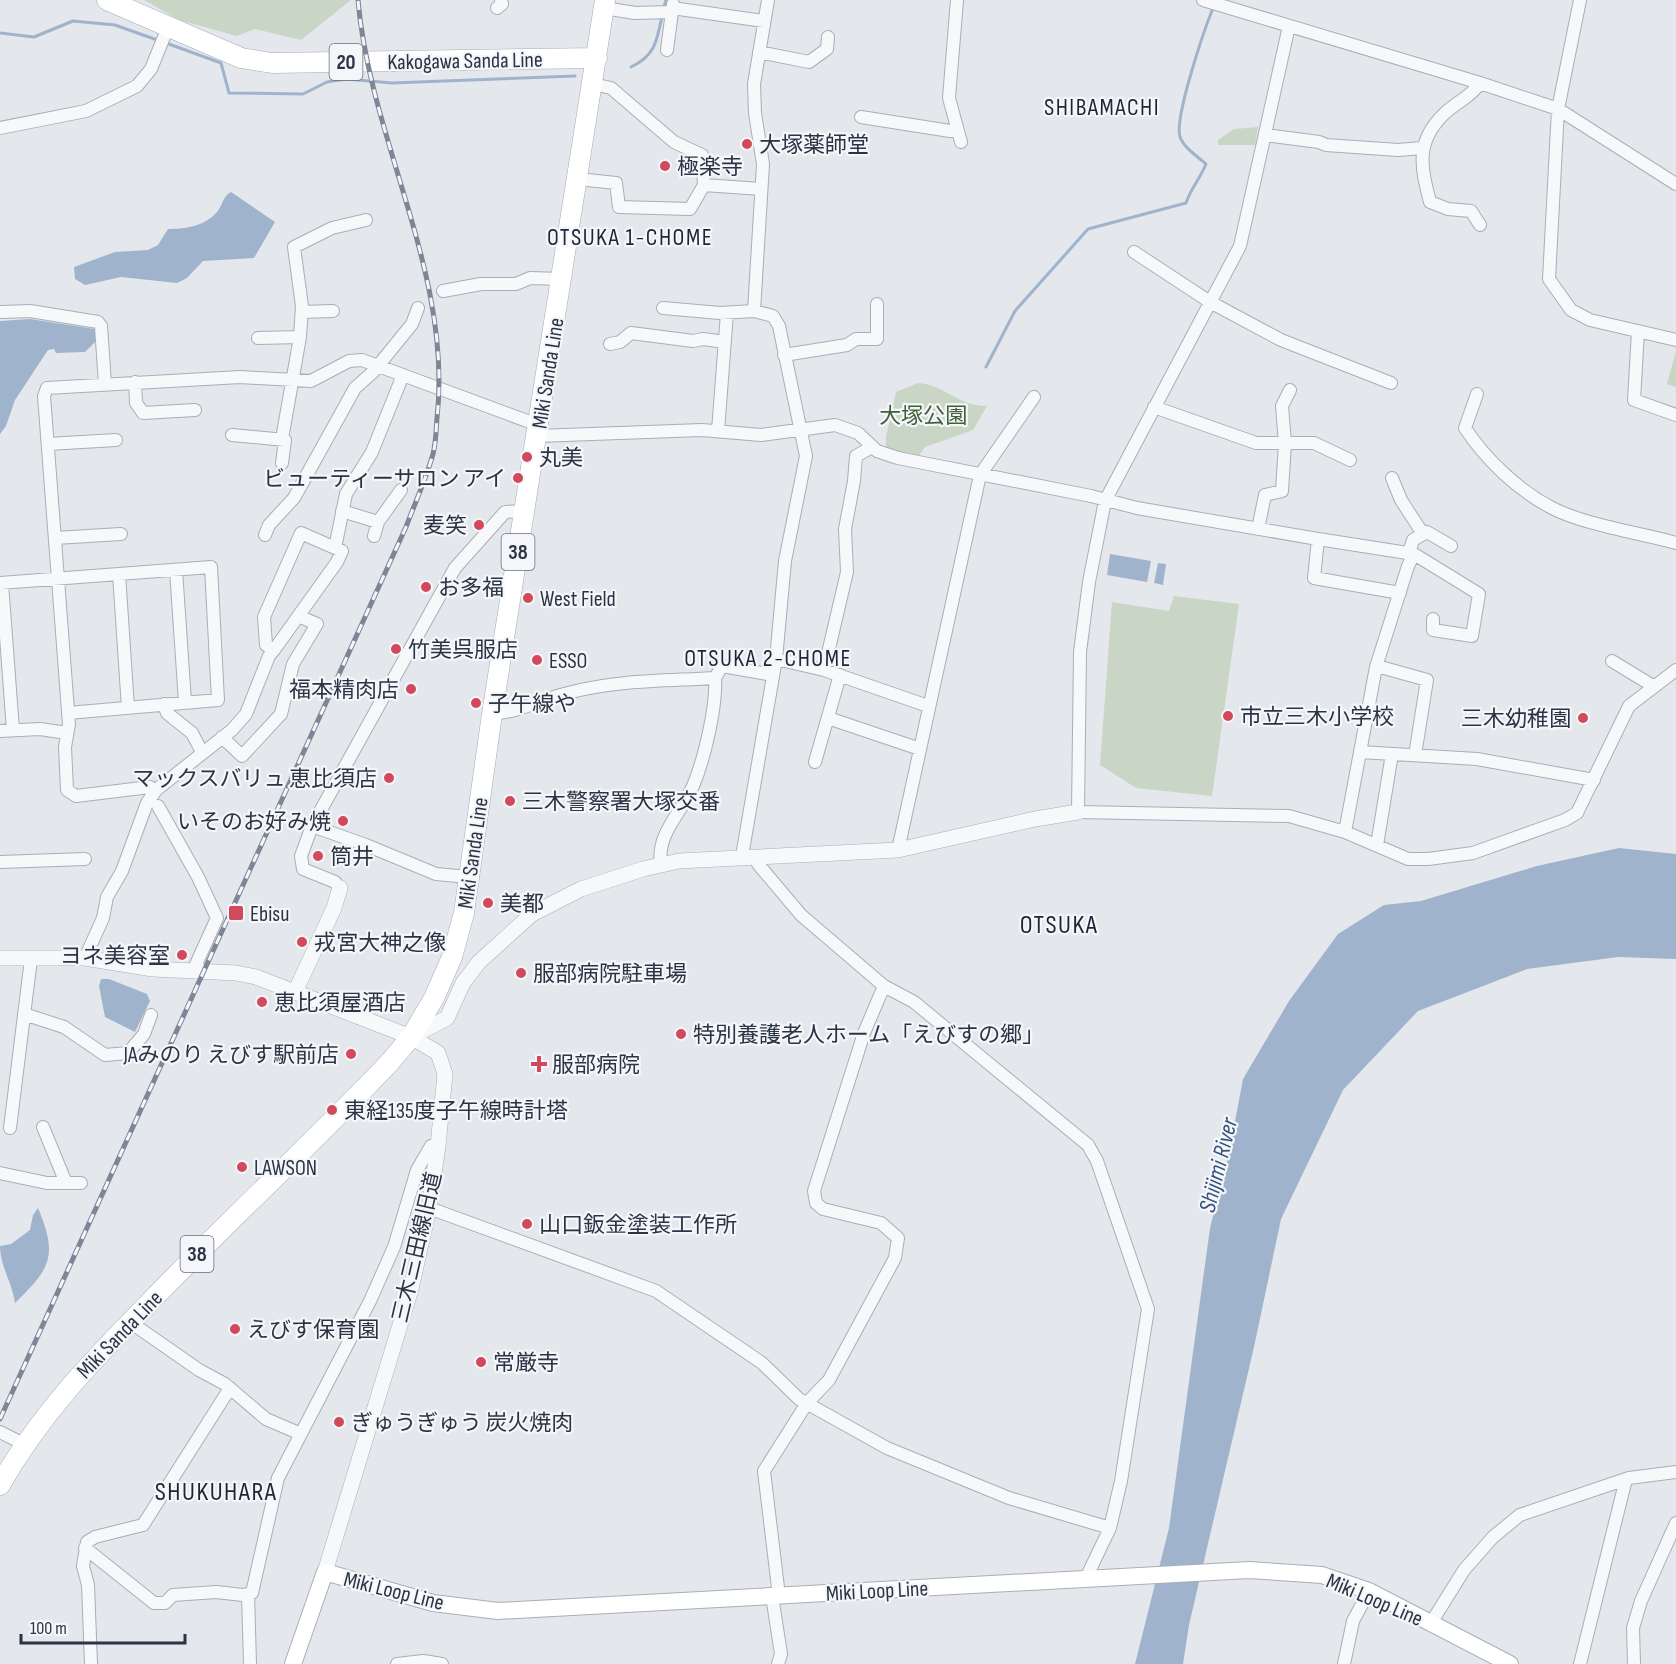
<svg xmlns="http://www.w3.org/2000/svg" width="1676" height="1664" font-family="'Sofia Sans Condensed','Noto Sans JP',sans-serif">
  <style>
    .green { fill: #c9d6c5 }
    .water { fill: #9fb4cc }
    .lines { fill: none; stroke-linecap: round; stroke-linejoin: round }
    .stream { stroke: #9fb4cc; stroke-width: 3 }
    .minor-casing { stroke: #a9aeb7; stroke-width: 14 }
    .tertiary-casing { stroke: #a9aeb7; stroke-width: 16 }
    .secondary-casing { stroke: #a9aeb7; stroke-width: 18 }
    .primary-casing { stroke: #a3abb8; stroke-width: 21 }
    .minor { stroke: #f7f8fa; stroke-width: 12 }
    .tertiary { stroke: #f7f8fa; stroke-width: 15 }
    .secondary { stroke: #fff; stroke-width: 16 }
    .primary { stroke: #fff; stroke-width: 20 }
    .rail-casing { stroke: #7d8696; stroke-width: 5 }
    .rail { stroke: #f4f6f9; stroke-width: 3; stroke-dasharray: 9; stroke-linecap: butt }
    .poi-dot { fill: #d1495b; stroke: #f4f6f9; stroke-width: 2 }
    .labels { text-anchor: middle; stroke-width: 4.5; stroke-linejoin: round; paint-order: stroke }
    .shield { fill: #f4f6f9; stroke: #676e7b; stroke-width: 1.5 }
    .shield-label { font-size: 21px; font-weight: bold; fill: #2b3445 }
    .street-label { font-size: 22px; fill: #2b3445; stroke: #f4f6f9 }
    .poi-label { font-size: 22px; fill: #2b3445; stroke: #f4f6f9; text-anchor: start }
    .park-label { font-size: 22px; fill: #3f6138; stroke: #f4f6f9 }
    .neighbourhood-label { font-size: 24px; letter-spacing: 1.5px; fill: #1d2536; stroke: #f4f6f9 }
    .water-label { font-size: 24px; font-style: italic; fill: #34527a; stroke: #f4f6f9 }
    .quarter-label { font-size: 26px; letter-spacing: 1.5px; fill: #1d2536; stroke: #f4f6f9 }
  </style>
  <rect width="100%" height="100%" fill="#e4e7ec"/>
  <path class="green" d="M144,0H351L301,40L255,29L237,36L179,20Z
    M1258,127L1255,145H1218V140L1234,129Z
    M1676,351V387L1667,384Z
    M918,383C946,385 959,407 987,406L973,430L925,447L918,457L886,450V437L896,392Z
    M1174,596L1239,604L1212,796L1136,788L1100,765L1112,602L1169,611Z"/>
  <path class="water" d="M231,192L275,222L254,258L203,261L187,278L177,283L121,277L85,285L75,279L74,267L115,252L148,250L158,245L168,229C186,229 205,226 217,212C223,205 222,197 231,192Z
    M30,319L95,329L96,341L85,352L56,353L54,349L48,350L15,400L6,426L0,434V321Z
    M1110,554L1151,561L1147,582L1107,575Z
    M1158,563L1166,564L1163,585L1154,583Z
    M1619,848L1676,854V959L1618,957L1527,969L1418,1011L1343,1090L1281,1219L1254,1347L1189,1625L1183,1664H1135L1169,1528L1210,1228L1228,1158L1243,1079L1289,1001L1338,934L1384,905L1421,901L1537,866Z
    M101,979H109L147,994L150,1001L135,1032L105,1017L99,986Z
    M38,1208C58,1256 51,1268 15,1303C12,1282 0,1266 0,1246L11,1244L30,1230L33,1215Z"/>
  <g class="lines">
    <path class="stream" d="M663,10L666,0
      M0,33L34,37L73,21L115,25L160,41
      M166,43L221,63L229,93L303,94L327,82L346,79L392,83L575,76
      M631,67C655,56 657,41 662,16
      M986,367L1015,311L1088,229L1186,203C1191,188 1200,179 1206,164C1197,156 1184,148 1180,137C1174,118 1205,27 1214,6"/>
    <g class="minor-casing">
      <path id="minor" d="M957,0L949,98L961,142
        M1203,0L1480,83L1558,109L1676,184
        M1580,0L1558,109L1549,279L1571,310L1590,320L1676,340
        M497,8L502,4L501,0
        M604,8L635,13L672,12
        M672,8L764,21
        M1289,26L1240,246L1105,501L1089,582L1080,652L1078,812L1289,816L1345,832L1408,859H1428L1473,853L1565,820L1577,813L1629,706L1676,670
        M667,50L673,4
        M759,52L809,62L827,49L828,37
        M593,84L611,88L674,142L702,155L704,185L761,189
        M861,117L950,131L957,130
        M0,128L86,111L137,86L151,69L168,27
        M1265,135L1319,142L1326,145L1398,150L1422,148
        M578,179L616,183L619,207L690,209L704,185
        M1480,225L1471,211L1448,209L1430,202C1421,167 1415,142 1444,114C1456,102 1471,97 1480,83
        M1134,252L1210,302L1281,340L1391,383
        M443,291L481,284H516L530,278L562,279
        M663,308L720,313L754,311L773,316L779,326L806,456L785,561L776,659L742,856
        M754,311L763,164L755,113L754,84L768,0
        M0,312L30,311L98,322L101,326L105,384
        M302,312L333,311
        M1638,331L1634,400L1676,415
        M258,338L300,337
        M610,344L620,342L631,333L693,341L703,339L725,342
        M784,355L847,345L856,339H877V304
        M135,382L136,403L143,413L195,410
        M1477,394L1465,428C1486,460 1518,490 1552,508C1585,525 1640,533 1676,543
        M1154,407L1256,443H1314L1350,460
        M718,431L727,313
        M232,435L285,440L282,463
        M537,436L702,430L761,435L835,425L858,433L877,451L898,458L1091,496L1137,508L1318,539
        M282,439L300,337L302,306L294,247L332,228L366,220
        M48,444L116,440
        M1392,478L1401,500L1423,534
        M342,511L378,522
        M1258,529L1265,495L1282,491L1285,443L1282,406L1290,390
        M265,535L269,525L294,498L355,388L373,372L412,324L418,308
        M374,536L378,522L401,490
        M55,538L121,534
        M335,548L346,494L372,452L403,375
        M1409,553L1413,540L1427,532L1451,546
        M176,570L185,702
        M119,574L128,708
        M0,583L211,567L218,700L68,713
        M2,583L13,730
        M1400,593L1314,578L1318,539L1414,554L1479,594L1472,636L1433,630V619
        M776,659L824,670L928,706
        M1612,661L1653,686
        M1377,666L1427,680L1415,755
        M824,670L847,572L845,529L854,481L856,456L872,447
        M164,704L167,713L192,733L202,752
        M492,714C519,712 542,699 568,693C616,680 666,681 715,678L722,666L773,675
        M828,718L920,749
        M0,731L40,729L67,733
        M222,737L242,756L281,714L293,664L317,624L298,616
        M1360,752L1477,759L1594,780
        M815,762L840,675
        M156,790L150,787L76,796L67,790L65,747L69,724L44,396L47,388L240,377L311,381L349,361L362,360L538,425
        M158,806L198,877L217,918L193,971
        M312,826L366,845L436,874L469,877
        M1345,832L1376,667L1408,566L1414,554
        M1377,845L1392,754
        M898,850L980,475L1034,397
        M757,856L758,864L801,915L884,986L914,1002L1088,1145L1097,1161L1148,1309L1121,1481L1110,1528L1086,1578
        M0,862L85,859
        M661,865C656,833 682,813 693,786C704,760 717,706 715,678
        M340,888L335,882L303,869L301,856L312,826L455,568L505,512L524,511
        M85,958L103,918L107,897L122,871L147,803L156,790L232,730L246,714L269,656L274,650L337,562L342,551L301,533L264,617L266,645L274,650
        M24,1014L64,1027L105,1055L128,1053L144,1034L151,1015
        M43,1127L66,1183
        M10,1128L31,959
        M0,1173L47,1183H81
        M429,1208L656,1291L762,1363L799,1399L887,1448L1009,1498L1110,1528
        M130,1322L199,1370L225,1384L266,1419L301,1434
        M0,1432L24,1444
        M85,1548L154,1603H165L173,1595L216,1592L243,1595L252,1593L278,1478L370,1301L394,1247L417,1170L431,1146H438
        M248,1594L250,1664
        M772,1596L781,1654L778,1664
        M779,1596L764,1471L807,1403L829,1380L895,1258L898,1238L881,1223L823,1209L816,1203L814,1191L864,1033L884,986
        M1431,1623L1464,1570L1493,1537L1520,1515L1629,1478L1676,1472
        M91,1664L88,1585L83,1566L87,1542L95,1537L143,1525L230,1388
        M397,1664L423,1661L442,1664
        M1344,1664L1353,1621L1369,1591
        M1580,1664L1626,1479
        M1634,1664L1633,1628L1641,1601L1676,1523"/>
    </g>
    <g class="tertiary-casing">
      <path id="tertiary" d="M0,958H85L153,969L236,973L256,977L411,1037L438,1053L445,1074L438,1146L429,1208L411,1289L325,1572
        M296,990L334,908L340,888
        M411,1037L447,1018L463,983L479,962L532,914L581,889L643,869L679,861L898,850L1035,819L1078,812"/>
    </g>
    <g class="secondary-casing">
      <path id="secondary" d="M293,1664L325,1572L433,1603L498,1611L1249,1570L1322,1575L1369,1591L1510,1664"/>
    </g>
    <g class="primary-casing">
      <path id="primary" d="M107,0L241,58L272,63L597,58
        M0,1485C41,1413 92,1361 149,1303C228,1221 312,1144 390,1062L411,1037L434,998L452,957L464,913L492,714L605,0"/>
    </g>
    <use href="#minor" class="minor"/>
    <use href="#tertiary" class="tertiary"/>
    <use href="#secondary" class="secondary"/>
    <use href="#primary" class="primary"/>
    <g class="rail-casing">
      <path id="rail" d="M0,1419L406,527C415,503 426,479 433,454C436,443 436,430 437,418C453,274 370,141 358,0"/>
    </g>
    <use href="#rail" class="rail"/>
  </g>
  <g class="poi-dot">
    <circle cx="747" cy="144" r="6"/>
    <circle cx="665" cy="166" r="6"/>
    <circle cx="527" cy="457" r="6"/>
    <circle cx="518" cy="478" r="6"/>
    <circle cx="479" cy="525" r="6"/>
    <circle cx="426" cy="587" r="6"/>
    <circle cx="528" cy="598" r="6"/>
    <circle cx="396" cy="649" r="6"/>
    <circle cx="537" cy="660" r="6"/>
    <circle cx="411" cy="689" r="6"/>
    <circle cx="476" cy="703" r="6"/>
    <circle cx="1228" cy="716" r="6"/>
    <circle cx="1583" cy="718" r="6"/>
    <circle cx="389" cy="778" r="6"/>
    <circle cx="510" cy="801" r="6"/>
    <circle cx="343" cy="821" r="6"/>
    <circle cx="318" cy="856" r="6"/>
    <circle cx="488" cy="903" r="6"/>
    <rect x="228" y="905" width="16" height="16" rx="3"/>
    <circle cx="302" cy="942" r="6"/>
    <circle cx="182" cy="955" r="6"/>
    <circle cx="521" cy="973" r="6"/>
    <circle cx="262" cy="1002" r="6"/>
    <circle cx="681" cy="1034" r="6"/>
    <circle cx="351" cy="1054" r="6"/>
    <path d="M536 1055h6v6h6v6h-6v6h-6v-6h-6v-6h6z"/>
    <circle cx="332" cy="1110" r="6"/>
    <circle cx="242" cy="1167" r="6"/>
    <circle cx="527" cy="1224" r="6"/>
    <circle cx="235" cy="1329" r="6"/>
    <circle cx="481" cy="1362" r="6"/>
    <circle cx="339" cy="1422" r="6"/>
  </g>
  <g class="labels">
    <g class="shield">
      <rect x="329.5" y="44" width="33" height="36" rx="4.5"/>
      <rect x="501.5" y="534" width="33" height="36" rx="4.5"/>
      <rect x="180.5" y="1236" width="33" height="36" rx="4.5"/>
    </g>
    <g class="shield-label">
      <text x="346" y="69">20</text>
      <text x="518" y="559">38</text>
      <text x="197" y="1261">38</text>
    </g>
    <g class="street-label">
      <text transform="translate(465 60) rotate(-1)" y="8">Kakogawa Sanda Line</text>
      <text transform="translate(547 373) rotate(-81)" y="8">Miki Sanda Line</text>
      <text transform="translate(472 853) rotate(-82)" y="8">Miki Sanda Line</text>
      <text transform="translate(416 1247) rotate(-77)" y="8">三木三田線旧道</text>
      <text transform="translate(119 1334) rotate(-46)" y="8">Miki Sanda Line</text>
      <text transform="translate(394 1590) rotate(14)" y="8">Miki Loop Line</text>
      <text transform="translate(877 1590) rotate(-3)" y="8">Miki Loop Line</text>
      <text transform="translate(1375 1599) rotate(23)" y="8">Miki Loop Line</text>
    </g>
    <g class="poi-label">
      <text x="759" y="152">大塚薬師堂</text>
      <text x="677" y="174">極楽寺</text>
      <text x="539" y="465">丸美</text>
      <text x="506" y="486" text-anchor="end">ビューティーサロン アイ</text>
      <text x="467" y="533" text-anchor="end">麦笑</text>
      <text x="438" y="595">お多福</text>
      <text x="540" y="606">West Field</text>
      <text x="408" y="657">竹美呉服店</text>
      <text x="549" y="668">ESSO</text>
      <text x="399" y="697" text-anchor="end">福本精肉店</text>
      <text x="488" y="711">子午線や</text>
      <text x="1240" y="724">市立三木小学校</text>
      <text x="1571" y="726" text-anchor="end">三木幼稚園</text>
      <text x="377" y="786" text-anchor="end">マックスバリュ 恵比須店</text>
      <text x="522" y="809">三木警察署大塚交番</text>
      <text x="331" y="829" text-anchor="end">いそのお好み焼</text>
      <text x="330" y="864">筒井</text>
      <text x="500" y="911">美都</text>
      <text x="250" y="921">Ebisu</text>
      <text x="314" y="950">戎宮大神之像</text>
      <text x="170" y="963" text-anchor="end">ヨネ美容室</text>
      <text x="533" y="981">服部病院駐車場</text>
      <text x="274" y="1010">恵比須屋酒店</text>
      <text x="693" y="1042">特別養護老人ホーム「えびすの郷」</text>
      <text x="339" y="1062" text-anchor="end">JAみのり えびす駅前店</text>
      <text x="552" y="1072">服部病院</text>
      <text x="344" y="1118">東経135度子午線時計塔</text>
      <text x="254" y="1175">LAWSON</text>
      <text x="539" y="1232">山口鈑金塗装工作所</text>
      <text x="247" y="1337">えびす保育園</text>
      <text x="493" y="1370">常厳寺</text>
      <text x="351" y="1430">ぎゅうぎゅう 炭火焼肉</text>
    </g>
    <g class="park-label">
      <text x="923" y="423">大塚公園</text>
    </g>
    <g class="neighbourhood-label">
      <text x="1102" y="115">SHIBAMACHI</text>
      <text x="630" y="245">OTSUKA 1-CHOME</text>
      <text x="768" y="666">OTSUKA 2-CHOME</text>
    </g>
    <g class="water-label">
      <text transform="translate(1218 1165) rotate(-76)" y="8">Shijimi River</text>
    </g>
    <g class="quarter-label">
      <text x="1059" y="933">OTSUKA</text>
      <text x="216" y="1500">SHUKUHARA</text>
    </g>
  </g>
  <path d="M21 1634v9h164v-9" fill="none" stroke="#2b3445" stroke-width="3"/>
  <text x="30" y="1634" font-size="18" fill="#2b3445" stroke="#f4f6f9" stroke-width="4.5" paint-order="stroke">100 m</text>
</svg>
